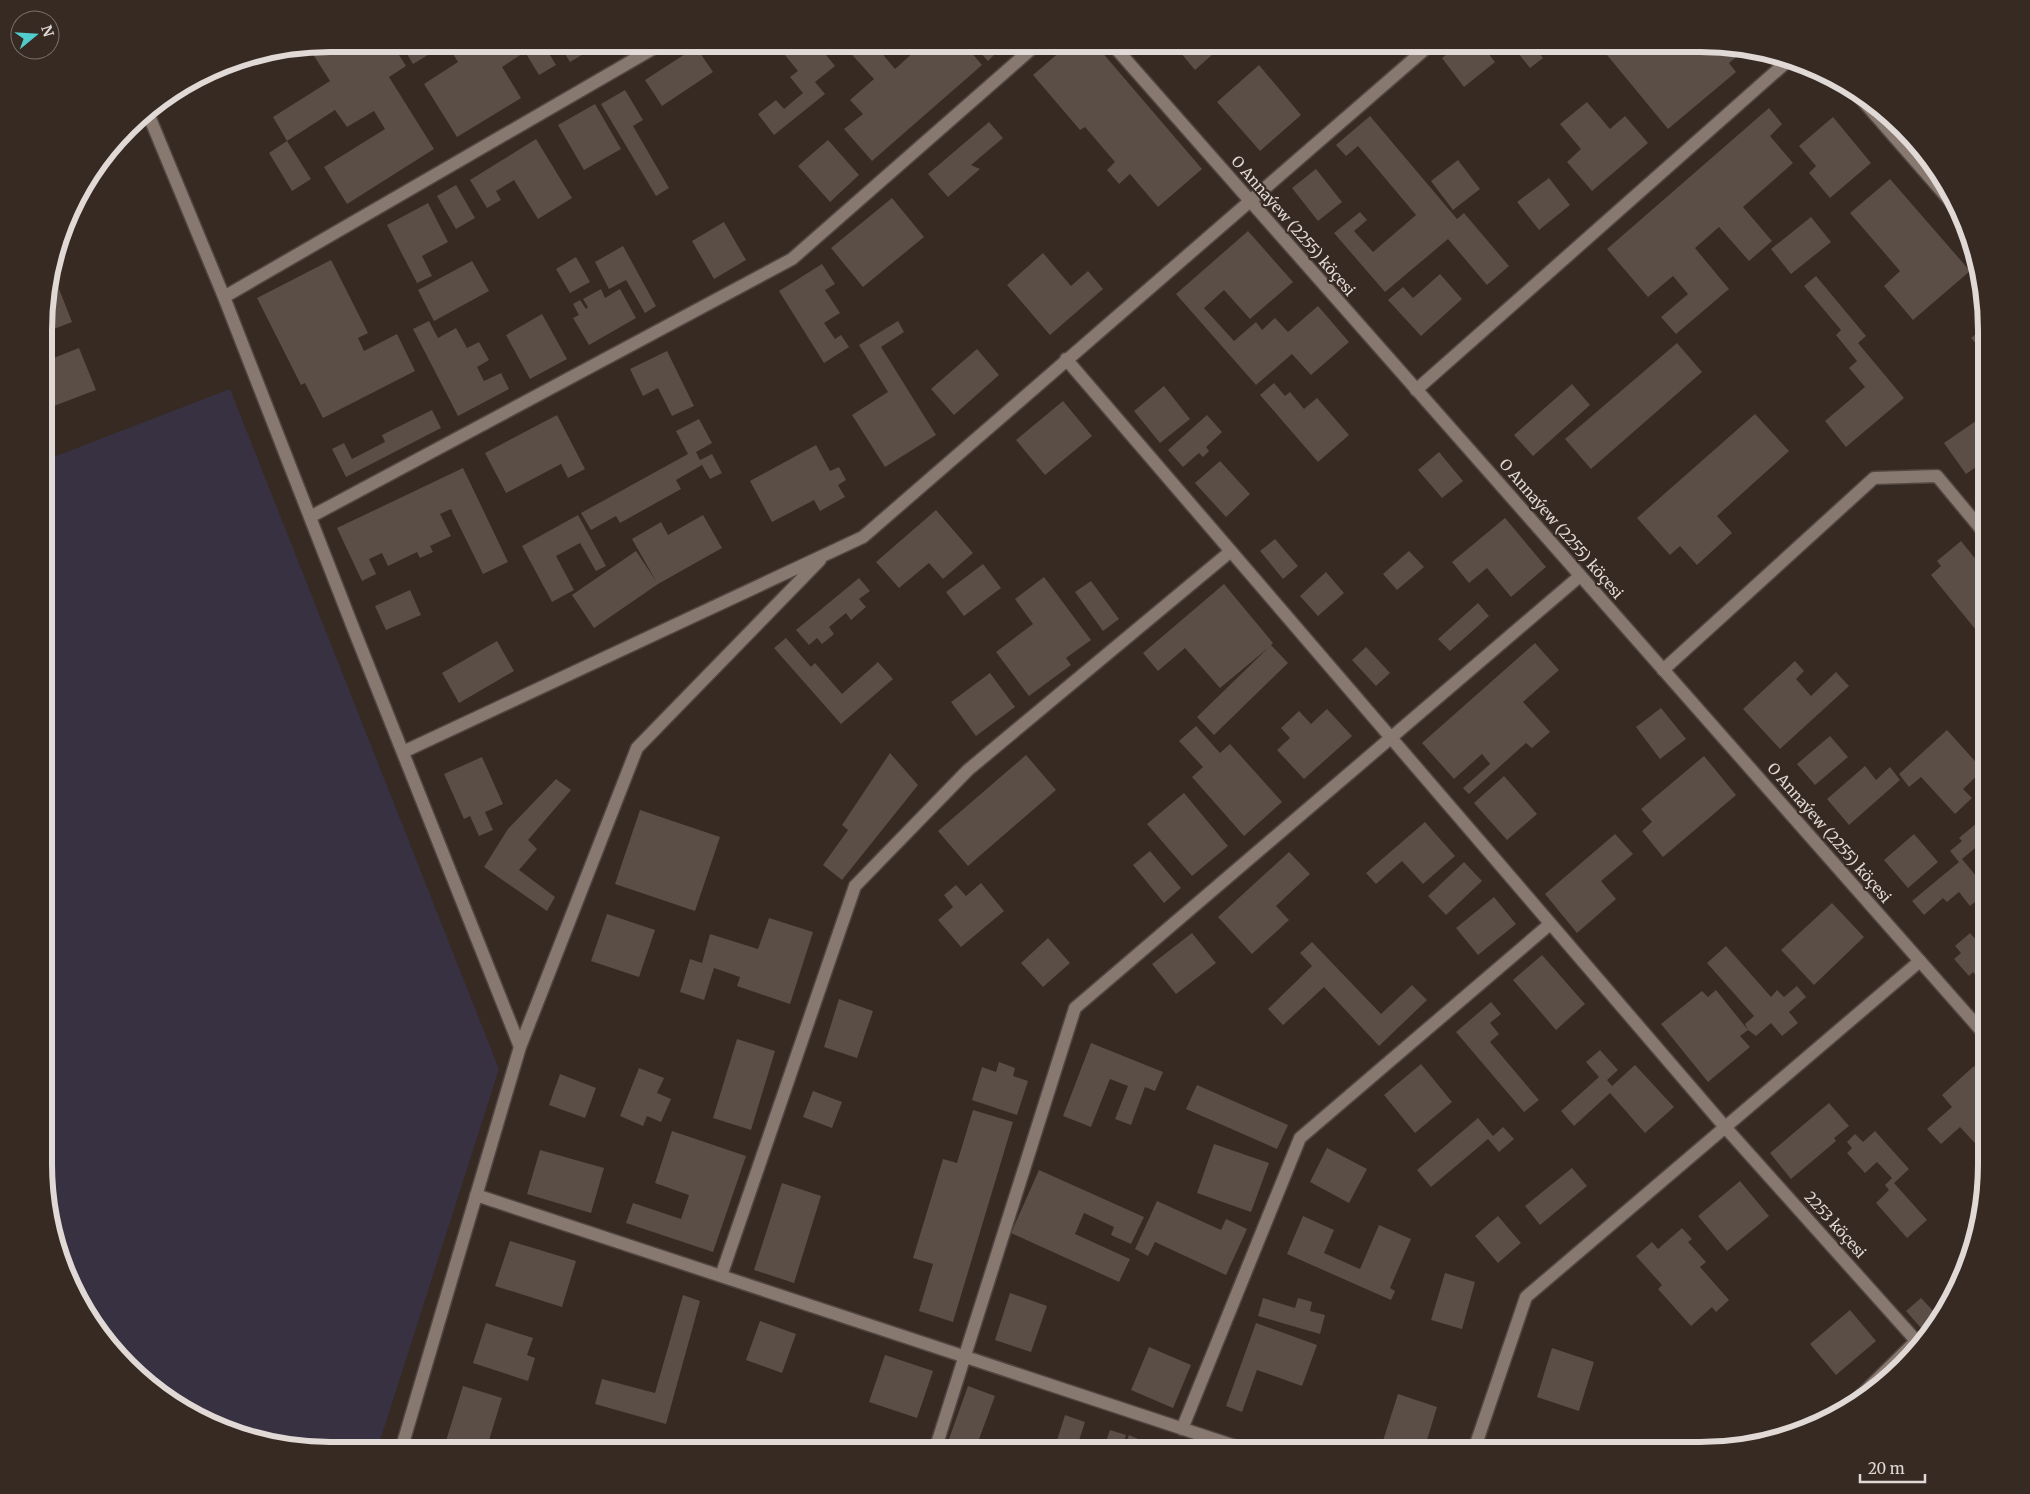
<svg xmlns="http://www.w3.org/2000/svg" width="2030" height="1494" font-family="Merriweather,serif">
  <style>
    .industrial { fill: #373142 }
    .building { fill: #5b4e46 }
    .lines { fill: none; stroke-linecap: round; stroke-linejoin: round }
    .street-casing { stroke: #514641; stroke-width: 15 }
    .secondary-casing { stroke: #514641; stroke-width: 15 }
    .street { stroke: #877870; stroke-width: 12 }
    .secondary { stroke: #877870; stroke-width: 12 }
    .labels { text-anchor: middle; stroke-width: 4.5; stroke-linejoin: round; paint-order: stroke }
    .street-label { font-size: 15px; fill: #e1d9d5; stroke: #372a23 }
    .rim { fill: none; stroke: #e1d9d5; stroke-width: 6 }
  </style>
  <rect width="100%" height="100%" fill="#372a23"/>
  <path class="industrial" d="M230,389L499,1069L377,1450H312L238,1435L156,1391L82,1307L46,1201V460Z"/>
  <path class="building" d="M330,44H392L406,66L389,77L434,149L347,204L324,167L385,129L374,111L347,127L335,110L287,141L273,117L330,81L309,48Z
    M401,44H446L413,64Z
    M447,44H543L556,65L539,75L525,52L502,67L521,98L457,137L424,84L458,62Z
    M559,44H600L570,62Z
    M776,44H817L835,66L815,82L825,94L774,135L758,114L776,100L784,109L803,93L790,77L798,71Z
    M851,44H874L895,69L915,51L908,44H988L996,53L988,61L975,47L970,51L982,65L872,161L844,129L863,114L850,100L874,79L846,48Z
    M1069,44H1095L1202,169L1158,207L1130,174L1119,184L1107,170L1115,162L1085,127L1080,130L1033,75Z
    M1179,44H1224L1195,70L1176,47Z
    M1460,44H1481L1495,62L1464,87L1442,58Z
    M1511,44H1532L1543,58L1530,68Z
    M1598,44H1718L1745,50L1729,63L1736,72L1668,129Z
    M696,47L713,72L662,106L645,80Z
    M1259,65L1301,115L1260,151L1217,102Z
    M625,90L643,120L633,126L669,188L656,196L601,104Z
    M1587,102L1610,129L1625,116L1648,143L1592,191L1567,162L1581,149L1560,124Z
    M595,104L621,149L584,170L558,125Z
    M1769,108L1782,124L1770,136L1793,163L1743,207L1772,241L1749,261L1719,227L1695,248L1729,289L1676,334L1661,317L1688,294L1673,276L1648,297L1607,249Z
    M1370,116L1457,219L1464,213L1509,266L1487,285L1448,239L1385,292L1334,233L1360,212L1367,220L1354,231L1373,252L1416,215L1358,146L1346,156L1336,145Z
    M1833,117L1871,163L1830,198L1809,173L1816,166L1799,146Z
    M989,122L1003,138L971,165L980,169L948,197L928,174Z
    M536,139L572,198L538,219L514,180L496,191L501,200L487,208L470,180Z
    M828,140L859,175L830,202L798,166Z
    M287,141L311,179L292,191L269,153Z
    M1458,160L1480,189L1453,210L1431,181Z
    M1316,169L1342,202L1318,221L1292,188Z
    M1549,178L1570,205L1539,230L1517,202Z
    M1890,179L1970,271L1913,320L1884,286L1900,271L1850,213Z
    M456,185L475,218L456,229L437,196Z
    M892,198L924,237L863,287L831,248Z
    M428,203L448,242L422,256L432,276L417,283L387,225Z
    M1811,217L1831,242L1791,274L1771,249Z
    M724,222L746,260L714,279L692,241Z
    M1248,231L1293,282L1250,319L1224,290L1204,308L1234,341L1256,322L1262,330L1275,318L1288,332L1318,306L1349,342L1311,375L1292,354L1256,385L1176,294Z
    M623,246L656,306L645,313L626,280L609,289L595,262Z
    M1043,253L1071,286L1088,271L1103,289L1050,335L1007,285Z
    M576,257L590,282L570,293L556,269Z
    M331,260L368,333L358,338L364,351L397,334L415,371L323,418L305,383L301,385L257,298Z
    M472,261L489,291L434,321L418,290Z
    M822,264L835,284L825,290L840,313L824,323L835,339L841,335L849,347L824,363L779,291Z
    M1440,274L1462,299L1421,336L1388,300L1403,287L1413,298Z
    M54,276L72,322L46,332V293L51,277Z
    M1816,276L1866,336L1858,343L1904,398L1846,447L1825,421L1865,387L1849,368L1857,361L1836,335L1841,330L1804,286Z
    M601,289L605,298L620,289L636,318L589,345L573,318L579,315L573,304L580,300L586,309L588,307L583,299Z
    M542,314L567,359L530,379L506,335Z
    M429,321L438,338L456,328L467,348L479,342L489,360L477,367L484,381L501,373L509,389L458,416L413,329Z
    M898,321L904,332L881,347L936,435L885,467L852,415L888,392L859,345Z
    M1986,326V355L1971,338Z
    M1677,343L1702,372L1591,469L1565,439Z
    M79,348L96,390L46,409V361Z
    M977,349L999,375L954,415L931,389Z
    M667,351L694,406L672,416L658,388L643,396L630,369Z
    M1274,383L1285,396L1290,392L1304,409L1317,398L1349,435L1318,462L1260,395Z
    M1572,384L1590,405L1533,456L1514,435Z
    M1164,386L1190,419L1160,443L1134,411Z
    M1063,401L1092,436L1045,475L1016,440Z
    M432,410L441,428L346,477L332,449L344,443L352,459L385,442L382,435Z
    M1755,414L1789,451L1717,516L1732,533L1697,565L1680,546L1670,555L1637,518Z
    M1986,414V460L1966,474L1944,443Z
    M557,415L585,469L568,478L561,464L506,493L485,453Z
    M1207,415L1222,432L1206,447L1209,451L1203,457L1199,453L1183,467L1168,450Z
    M699,419L712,443L696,452L700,460L712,454L722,473L710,479L702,465L676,480L681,489L620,523L616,516L591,530L581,513L688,454L676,431Z
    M816,445L830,471L839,467L846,480L838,485L845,497L820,511L814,500L772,522L750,481Z
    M1439,452L1463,481L1442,498L1418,470Z
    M1220,461L1250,494L1226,517L1195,483Z
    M463,468L508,562L483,574L451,509L440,514L451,536L430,546L433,552L420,558L417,552L388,566L382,553L369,559L376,574L362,581L337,528Z
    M936,510L973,553L943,579L929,563L899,588L876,562Z
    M578,515L606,566L596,571L580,543L556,556L574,590L552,602L522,546Z
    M703,515L722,548L658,584L594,628L572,595L636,551L656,581L632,539L661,522L668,535Z
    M1505,518L1546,567L1511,597L1487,568L1469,583L1452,562Z
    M1275,539L1298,566L1283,579L1260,551Z
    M1961,541L1986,572V622L1976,630L1931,575L1941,566L1937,561Z
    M1409,551L1424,567L1397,590L1383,574Z
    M983,564L1001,588L964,616L946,592Z
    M1326,572L1344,593L1318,616L1300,596Z
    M1044,577L1091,640L1066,658L1071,665L1029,696L996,652L1033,624L1015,599Z
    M859,578L870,591L859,599L866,607L851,620L846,613L829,627L834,634L822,644L817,638L809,645L796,630Z
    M1091,581L1119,619L1103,631L1075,592Z
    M1224,584L1273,643L1271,645L1288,663L1214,735L1197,717L1268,648L1220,688L1185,648L1158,671L1143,653Z
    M410,590L421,615L386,630L375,606Z
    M1478,603L1489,616L1450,651L1438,639Z
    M786,638L811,667L815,663L842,694L878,662L893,679L841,724L774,648Z
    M497,641L514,671L459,703L442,673Z
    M1535,643L1559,670L1523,702L1550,732L1532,748L1526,743L1469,794L1463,788L1490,764L1482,754L1454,779L1422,743Z
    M1366,647L1390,673L1376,686L1352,660Z
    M1795,661L1804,671L1796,679L1811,696L1836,672L1849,686L1780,749L1743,709Z
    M990,673L1015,707L976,736L951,702Z
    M1661,708L1686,739L1660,759L1636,727Z
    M1327,709L1352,736L1304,779L1277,750L1290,738L1281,728L1299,711L1311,724Z
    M1196,726L1220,753L1230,744L1282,802L1244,836L1192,777L1203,767L1179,741Z
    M1947,730L1983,770L1963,789L1972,798L1955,814L1921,777L1909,787L1899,774Z
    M1830,736L1848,757L1815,785L1797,764Z
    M890,753L918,785L842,880L823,865L848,830L842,825Z
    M1026,755L1056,790L968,866L938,831Z
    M1704,756L1736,795L1663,857L1642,831L1652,822L1641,809Z
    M482,757L503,804L485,812L493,830L479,836L470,816L464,819L444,774Z
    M1865,766L1876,780L1890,767L1900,780L1849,825L1827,799Z
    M1504,776L1537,814L1507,840L1474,803Z
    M556,779L571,790L528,840L537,849L519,870L555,897L547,911L484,867L508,829Z
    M1184,793L1228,846L1192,876L1147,824Z
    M640,810L720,837L695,911L615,884Z
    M1425,822L1455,856L1423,884L1402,861L1376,884L1366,873Z
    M1978,822L1986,830V839L1962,859L1986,888V893L1970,906L1959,892L1947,902L1943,898L1924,915L1912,901L1959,862L1950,851L1962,841L1959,838Z
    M1615,834L1633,854L1601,881L1616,899L1577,933L1545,894Z
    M1914,834L1938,862L1908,888L1884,860Z
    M1150,851L1181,888L1164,903L1133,865Z
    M1289,852L1310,874L1276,906L1289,920L1252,954L1218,917Z
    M1464,862L1482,881L1446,915L1428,896Z
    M981,883L1004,911L961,947L938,920L953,907L944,895L956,885L966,896Z
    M1494,897L1516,924L1478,955L1456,928Z
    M1832,903L1864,937L1814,985L1781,950Z
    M607,914L655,930L639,977L591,961Z
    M769,918L813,932L790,1004L737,986L740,977L714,968L704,1000L680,992L690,959L702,963L710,934L758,949Z
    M1192,933L1216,963L1176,994L1152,964Z
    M1970,933L1980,944L1986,940V980L1982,983L1973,972L1969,976L1954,959L1961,953L1955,946Z
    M1048,938L1070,963L1043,987L1021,963Z
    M1312,942L1381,1014L1412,985L1427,1000L1379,1046L1324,987L1283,1025L1268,1009L1312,966L1300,953Z
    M1726,946L1771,997L1777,990L1784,997L1797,986L1806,997L1789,1012L1798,1023L1782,1036L1771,1023L1756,1036L1748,1030L1745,1024L1754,1016L1707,963Z
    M1542,955L1585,1004L1556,1030L1513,980Z
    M1716,990L1748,1030L1740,1036L1750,1047L1708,1082L1661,1024L1702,991L1708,997Z
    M839,999L873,1011L857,1058L824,1047Z
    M1491,1002L1501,1014L1490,1023L1499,1034L1490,1042L1539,1100L1524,1112L1456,1032Z
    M737,1039L775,1051L751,1130L713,1118Z
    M1091,1043L1163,1072L1155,1091L1145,1087L1131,1125L1115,1119L1128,1086L1110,1079L1091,1127L1063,1116Z
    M1600,1050L1618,1070L1607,1080L1612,1086L1635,1065L1674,1107L1645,1133L1610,1093L1574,1126L1561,1111L1599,1077L1586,1062Z
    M999,1062L1015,1068L1013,1076L1028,1081L1017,1115L972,1100L982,1067L996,1072Z
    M1421,1064L1452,1102L1415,1133L1384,1095Z
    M1974,1066L1986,1079V1155L1960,1127L1941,1144L1927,1129L1952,1107L1942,1095Z
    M639,1068L664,1078L657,1093L671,1099L661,1122L647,1116L643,1126L620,1116Z
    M560,1074L596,1088L585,1118L549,1105Z
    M1197,1085L1288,1125L1277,1149L1186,1109Z
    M813,1091L842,1102L832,1128L803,1117Z
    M1829,1103L1849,1126L1834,1138L1836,1141L1791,1179L1770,1153Z
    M973,1110L1013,1122L953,1322L919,1311L933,1264L913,1258L943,1159L957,1163Z
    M1478,1118L1493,1136L1503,1127L1514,1139L1499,1152L1488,1139L1431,1187L1417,1170Z
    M672,1131L746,1156L713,1252L626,1223L633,1203L681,1219L689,1195L655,1183Z
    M1875,1131L1909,1169L1894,1183L1927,1220L1907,1238L1876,1203L1889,1190L1885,1185L1892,1178L1877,1162L1865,1173L1847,1153L1852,1148L1847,1142L1855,1134L1863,1142Z
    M1214,1144L1269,1163L1251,1212L1197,1193Z
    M1327,1148L1367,1169L1349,1203L1310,1182Z
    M540,1150L604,1168L591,1213L527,1194Z
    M1572,1168L1587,1186L1540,1225L1525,1206Z
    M1039,1170L1144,1217L1131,1244L1111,1235L1114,1227L1084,1213L1075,1234L1130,1259L1119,1282L1011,1233Z
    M1740,1181L1769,1216L1727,1251L1698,1216Z
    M782,1183L821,1196L794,1283L754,1270Z
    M1157,1201L1221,1230L1226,1219L1247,1229L1226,1275L1155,1242L1148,1256L1135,1249Z
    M1303,1216L1334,1230L1324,1253L1360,1269L1379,1225L1411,1239L1390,1288L1395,1291L1391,1300L1287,1254Z
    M1498,1216L1521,1243L1498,1263L1475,1236Z
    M1682,1228L1692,1239L1688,1242L1706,1262L1700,1267L1729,1300L1716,1312L1712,1307L1691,1326L1658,1289L1662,1285L1636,1256L1652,1242L1658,1249Z
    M510,1241L576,1261L562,1307L495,1286Z
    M1445,1273L1475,1282L1462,1329L1431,1320Z
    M1010,1293L1047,1306L1031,1352L995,1340Z
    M683,1295L700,1301L666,1424L595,1404L602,1379L655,1393Z
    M1263,1298L1295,1308L1298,1298L1312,1302L1310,1311L1325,1315L1320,1334L1258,1316Z
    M1921,1298L1934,1312L1947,1301L1928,1336L1906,1311Z
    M1850,1310L1876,1341L1836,1375L1810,1344Z
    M760,1321L796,1334L782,1373L746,1360Z
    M486,1323L533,1338L527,1355L535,1358L528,1381L473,1363Z
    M1256,1323L1317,1345L1302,1386L1257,1370L1242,1412L1226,1406Z
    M1149,1347L1191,1365L1173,1408L1131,1390Z
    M1552,1348L1594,1362L1579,1411L1537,1397Z
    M885,1355L933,1371L917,1418L869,1402Z
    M463,1386L502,1398L486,1450H462L445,1444Z
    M968,1386L995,1396L975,1450H945Z
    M1398,1394L1437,1407L1424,1450H1380Z
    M1065,1415L1085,1422L1076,1450H1054Z
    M1110,1430L1126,1435L1121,1450H1103Z
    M1129,1435L1161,1449L1160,1450H1123Z
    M620,1443L639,1449V1450H618Z"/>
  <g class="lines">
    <g class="street-casing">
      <path id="street" d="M1857,94L1959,211
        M147,111L224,297L354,630L520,1047
        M224,297L661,44
        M1066,359L1725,1127L1920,1345
        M1416,390L1790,59
        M310,517L792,259L1037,44
        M1663,670L1874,478L1937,476L1986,535
        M403,752L863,537L1431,44
        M476,1195L1247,1450
        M721,1276L855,886L968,770L1231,551
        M1851,1405L1917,1340
        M1182,1429L1300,1138L1550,924
        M401,1450L520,1047L637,748L820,560
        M935,1450L1075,1008L1580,576
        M1474,1450L1526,1297L1920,961"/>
    </g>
    <g class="secondary-casing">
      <path id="secondary" d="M1112,44L1986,1036"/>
    </g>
    <use href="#street" class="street"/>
    <use href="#secondary" class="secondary"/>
  </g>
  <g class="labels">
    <g class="street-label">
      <text transform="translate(1293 226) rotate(49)" y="5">O Annaýew (2255) köçesi</text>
      <text transform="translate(1561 529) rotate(49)" y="5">O Annaýew (2255) köçesi</text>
      <text transform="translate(1829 833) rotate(49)" y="5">O Annaýew (2255) köçesi</text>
      <text transform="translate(1835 1225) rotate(48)" y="5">2253 köçesi</text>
    </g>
  </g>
  <path d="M0 0H2030V1494H0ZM330 52H1700A278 278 0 0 1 1978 330V1164A278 278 0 0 1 1700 1442H330A278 278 0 0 1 52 1164V330A278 278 0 0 1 330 52Z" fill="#372a23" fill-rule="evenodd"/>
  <path class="rim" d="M330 52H1700A278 278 0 0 1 1978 330V1164A278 278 0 0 1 1700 1442H330A278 278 0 0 1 52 1164V330A278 278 0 0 1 330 52Z"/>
  <g transform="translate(35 35) rotate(72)"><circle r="24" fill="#372a23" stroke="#7b706a"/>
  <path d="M0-4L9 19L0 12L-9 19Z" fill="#52cdcd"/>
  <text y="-8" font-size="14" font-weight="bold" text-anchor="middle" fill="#e1d9d5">N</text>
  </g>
  <path d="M1860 1474v8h65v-8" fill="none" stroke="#e1d9d5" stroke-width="2.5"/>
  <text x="1868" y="1474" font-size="15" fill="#e1d9d5" stroke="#372a23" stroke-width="4" paint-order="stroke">20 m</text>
</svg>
